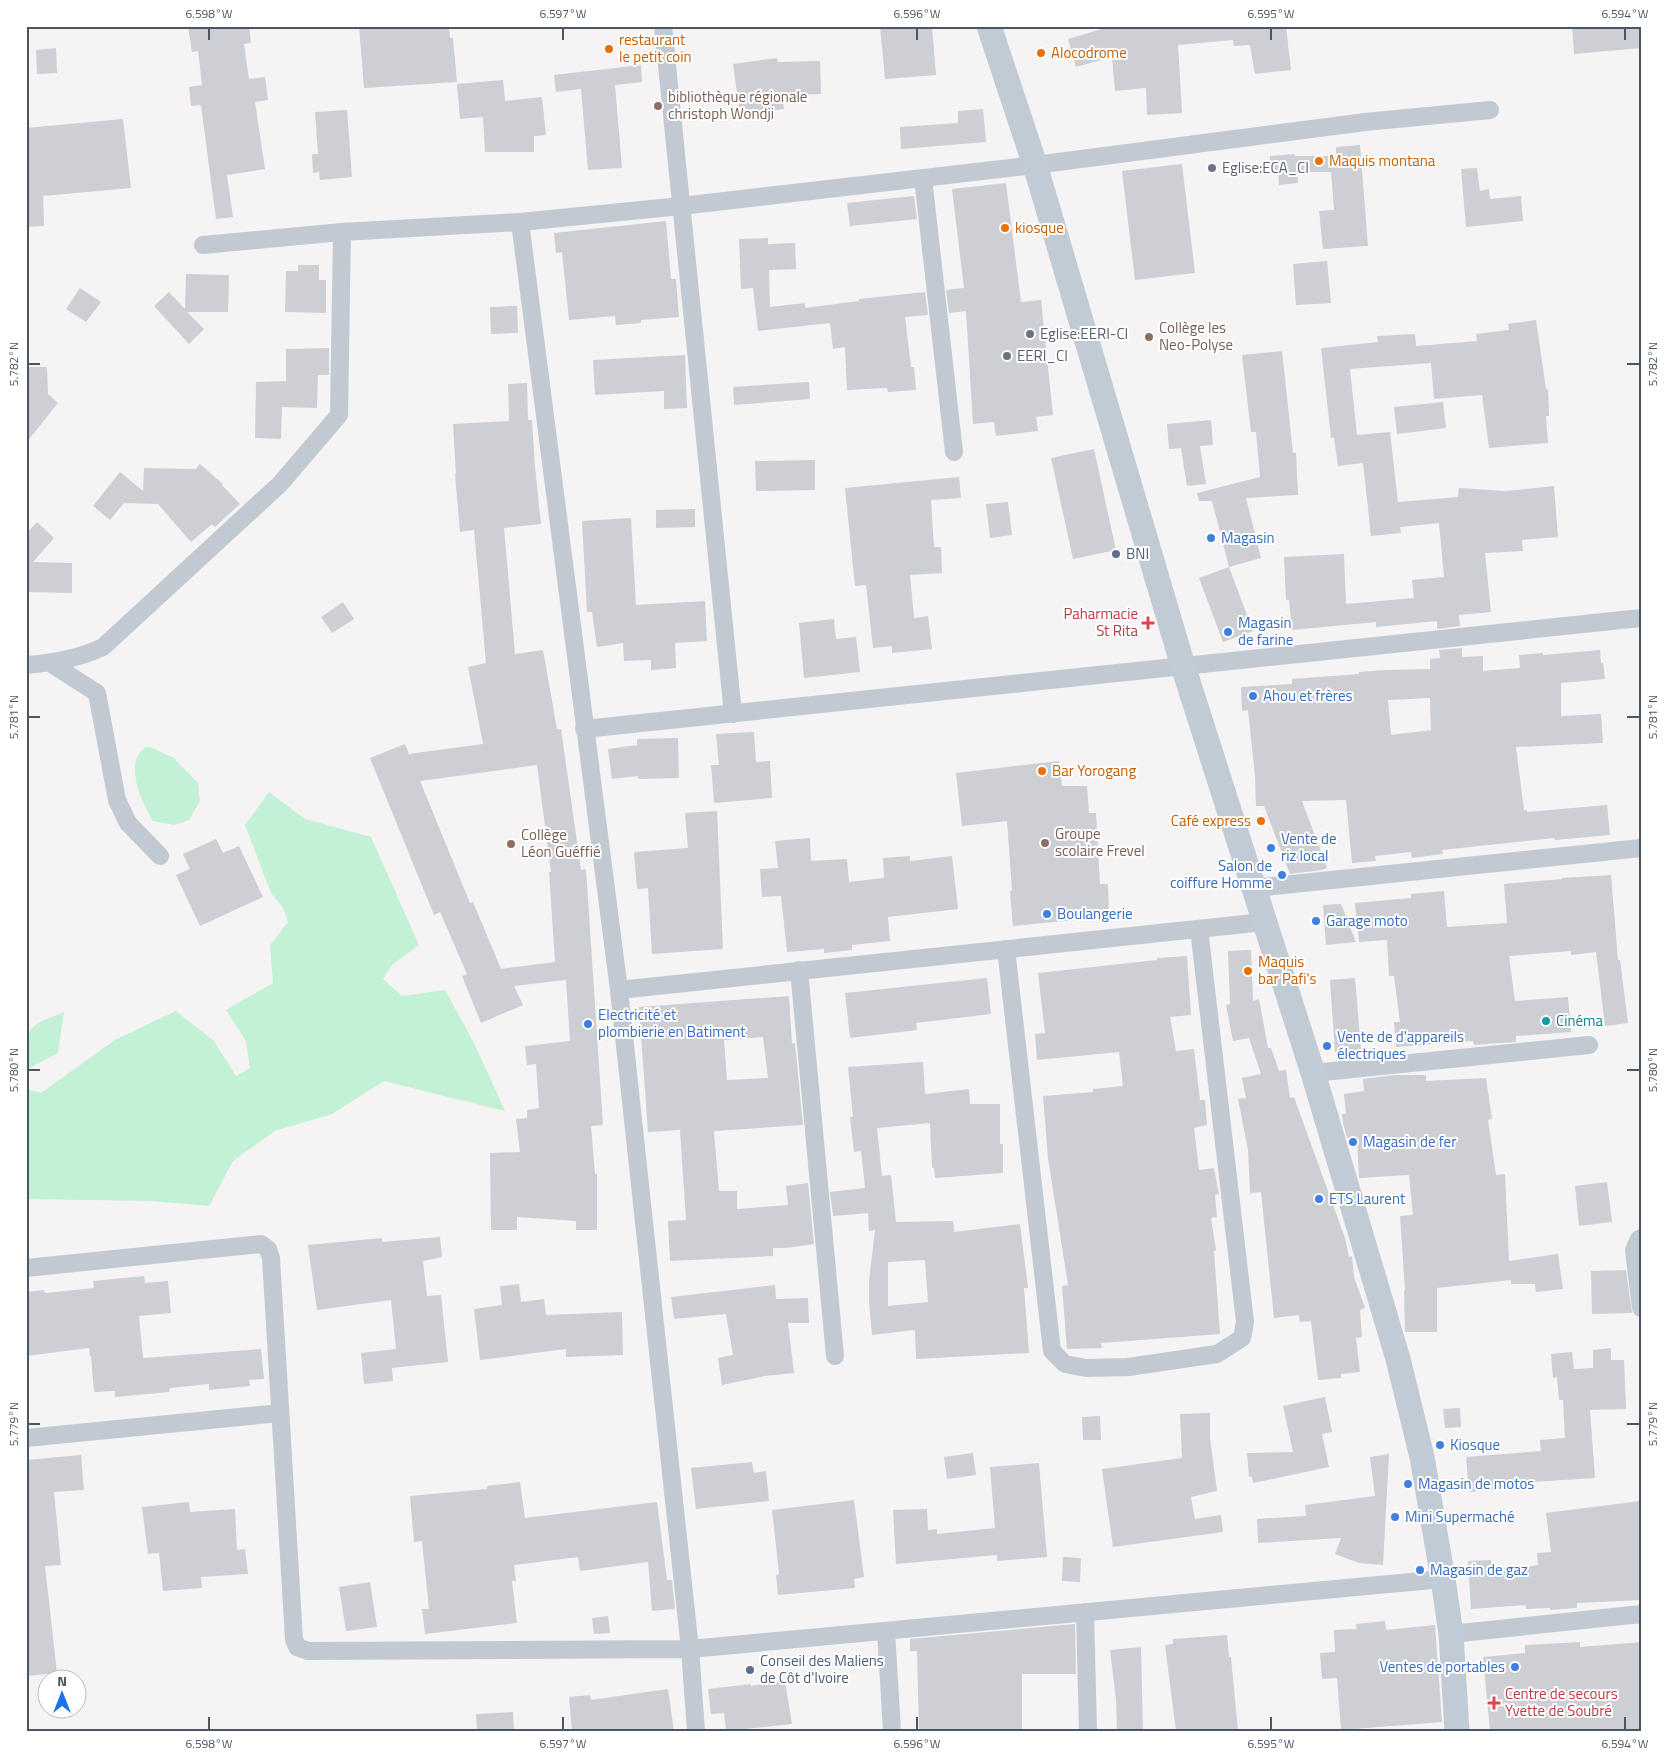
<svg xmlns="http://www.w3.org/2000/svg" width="1667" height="1757" font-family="'Titillium Web',sans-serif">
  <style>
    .green { fill: #c3f1d5 }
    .building { fill: #cdcfd5; fill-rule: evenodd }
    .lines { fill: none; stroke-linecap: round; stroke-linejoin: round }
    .street { stroke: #c1cad2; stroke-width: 18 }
    .secondary { stroke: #c1cbd6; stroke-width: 25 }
    .ticks { fill: none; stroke: #4a5661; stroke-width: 2 }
    .food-dot { fill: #e8710a; stroke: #fff; stroke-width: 2 }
    .education-dot { fill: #8d6e63; stroke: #fff; stroke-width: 2 }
    .worship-dot { fill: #6b7280; stroke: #fff; stroke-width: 2 }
    .shop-dot { fill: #3f7fe0; stroke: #fff; stroke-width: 2 }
    .service-dot { fill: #5c6f8a; stroke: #fff; stroke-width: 2 }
    .health-dot { fill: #e0444e; stroke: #fff; stroke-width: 2 }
    .culture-dot { fill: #0f9aa8; stroke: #fff; stroke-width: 2 }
    .labels { text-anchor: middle; stroke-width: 4; stroke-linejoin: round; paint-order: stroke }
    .food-label { font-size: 15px; fill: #c56008; stroke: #fff; text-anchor: start }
    .education-label { font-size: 15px; fill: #785e54; stroke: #fff; text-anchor: start }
    .worship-label { font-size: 15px; fill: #5b616d; stroke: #fff; text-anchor: start }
    .shop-label { font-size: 15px; fill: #366cbe; stroke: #fff; text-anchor: start }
    .service-label { font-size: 15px; fill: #4e5e75; stroke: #fff; text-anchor: start }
    .health-label { font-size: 15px; fill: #be3a42; stroke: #fff; text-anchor: end }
    .culture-label { font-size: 15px; fill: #0d838f; stroke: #fff; text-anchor: start }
    .neatline { fill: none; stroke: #4a5661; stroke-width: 2 }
    .ticks-label { font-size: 12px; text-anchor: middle; fill: #4a5661 }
  </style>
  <rect width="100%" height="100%" fill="#f5f3f3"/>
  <path class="green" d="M148,746L174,758L198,783L200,801L189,820L174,825L153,821C142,803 121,760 148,746Z
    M269,792L305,819L371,837L419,945L393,964L383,979L402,996L445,990L474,1043L505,1111L384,1081L332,1114L275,1131L233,1161L209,1206L150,1201L26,1199V1089L41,1093L115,1040L176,1011L214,1041L236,1076L250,1068L246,1041L226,1010L273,983L270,945L288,922L283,908L271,893L245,825Z
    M64,1012L58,1053L26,1070C26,1027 24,1028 64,1012Z"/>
  <path class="building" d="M188,26H249L251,43L244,44L249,79L265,77L268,100L255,102L265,169L227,175L233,217L216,219L201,105L191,106L189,87L202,85L198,51L192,52Z
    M359,26H449L450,38H453L457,82L364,88Z
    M880,26H932L936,75L885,79Z
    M1112,26H1286L1291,70L1255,74L1250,45L1234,46L1233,40L1178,45L1182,113L1147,115L1146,88L1115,91L1112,57L1076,67L1068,39Z
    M1572,26H1641V48L1574,54Z
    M56,48L57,73L37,74L36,50Z
    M777,58L778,62L820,61L821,94L782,95L784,109L740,115L733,64Z
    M641,65L642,82L615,85L622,168L588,170L581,89L556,92L554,75Z
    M503,80L505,101L542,97L546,135L534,136V152H485L483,117L460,119L457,84Z
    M983,109L986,142L901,149L900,127L958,123V111Z
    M347,110L352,177L320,180L319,172L313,173L312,154H318L315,112Z
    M123,119L131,188L43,196L44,226L26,227V128Z
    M1360,145L1368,246L1323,249L1319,211L1334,210L1331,172H1297L1298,183L1279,185L1278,171H1270V156L1295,154V156H1336V147Z
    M1182,164L1195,273L1135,280L1122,171Z
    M1477,168L1480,191L1489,189L1490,199L1521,196L1523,221L1466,227L1461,169Z
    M1006,183L1021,302L1041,300L1053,415L1036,417L1038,431L996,436L994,422L973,424L966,311L949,313L946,290L964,288L952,189Z
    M914,196L917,219L850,226L847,203Z
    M666,221L671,279H676L679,317L641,320V323L616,325L615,316L569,320L562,252L556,253L554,233Z
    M768,238V244L795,243L796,269L769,270L770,307L805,303V308L859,301V299L925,292L928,315L905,317L911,367H914L916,390L888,392L887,388L847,390L845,347L833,349L830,323L758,331L753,288L741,289L739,239Z
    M1327,261L1331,303L1296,305L1293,264Z
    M298,265H319V280H326V313L285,312L286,271H298Z
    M186,274L229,275L228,312H187L204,329L189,344L154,306L169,292L185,309Z
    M80,288L101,302L86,322L66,309Z
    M517,306L518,333L491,334L490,307Z
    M1536,320L1546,389H1548L1549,416H1546L1548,443L1489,448L1482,395L1434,399L1431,363L1350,369L1357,435L1390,432L1398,502L1458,497L1459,488L1506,491L1554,486L1558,537L1522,540L1523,551L1485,553L1491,612L1459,615L1460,626L1437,629V621L1376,627V622L1292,630L1289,600H1286L1284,557L1344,554L1346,604L1414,598L1412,580L1444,577L1439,523L1400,527L1401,533L1371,536L1363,463L1338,466L1334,438H1331L1321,348L1378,342L1377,336L1415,334L1416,346L1477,341L1476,334L1509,330L1508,324Z
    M329,348V375H318L317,408L282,407L281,439L255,438L256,382L286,381V349Z
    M1282,351L1293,453H1296L1298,495L1246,498L1261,558L1229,567L1212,501H1199L1197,493L1260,477L1256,432H1251L1242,355Z
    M685,355L687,408L664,409V391L595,395L593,360Z
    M26,367H47L48,394L58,403L26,443Z
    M809,382L810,399L734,405L733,387Z
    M527,383L528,420H532L535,467L541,524L504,528L515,654L543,650L557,729H561L581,870L586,869L603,1125L591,1126L595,1174H597V1230H576V1221L517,1217V1230H491L490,1153L520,1152L516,1119L527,1118V1110L539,1108L536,1064L527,1065L525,1046L570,1041L566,980L514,986L523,1005L481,1023L462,976L467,974L440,912L434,915L370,758L405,744L409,754L483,744L468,667L486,663L474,530L460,532L455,474H456L453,424L509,421L508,384ZM537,765L551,872H549L555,962L501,969L473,902L470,903L420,781Z
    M1443,402L1446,428L1397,434L1394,407Z
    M1211,420L1213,445L1200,446L1206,484L1187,486L1181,448L1169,449L1167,424Z
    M1094,449L1116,550L1073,559L1051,458Z
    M815,460V490L756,491L755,461Z
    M200,464L223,484L222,485L240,504L215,527L212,524L191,542L158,504L124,503L110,520L93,506L120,472L143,491L144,468L196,469Z
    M959,477L961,498L931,500L934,547H941L942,573L910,575L914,618L928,616L932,649L892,653V646L873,648L866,585L855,586L845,488Z
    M1008,502L1012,535L990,538L986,504Z
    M695,509V527L656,528V510Z
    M631,518L636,605L705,601L707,641L675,643L676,668L651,670V660L624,661L623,643L597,647L592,612H587L582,521Z
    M37,522L54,538L33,562L72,563V593L26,592V534Z
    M1229,567L1253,631L1223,642L1199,578Z
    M343,602L354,619L332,633L321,617Z
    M834,619L836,639L856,637L860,672L804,678L799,623Z
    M1462,648V657L1483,656V671L1520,668L1519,655L1543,653V655L1600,650L1601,663H1603L1605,679L1561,683V716L1601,714L1603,743L1516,747L1524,810H1527V812L1607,805L1610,835L1555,840L1554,838L1442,850L1443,854L1412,858L1411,852L1375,856L1376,861L1352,863L1346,800L1302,801L1327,868L1322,870L1290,874L1264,806H1256L1255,776L1248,710L1242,711L1241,687L1292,684V679L1359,674V672L1386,670L1430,669V659L1440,658L1439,650ZM1430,698L1431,730L1391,735L1388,700Z
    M754,732L756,762L770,761L772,798L714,803L711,765H719L716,734Z
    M678,738L679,778L638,779V776L612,779L608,749L637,745V739Z
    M1059,761L1062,786H1087L1089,813H1096L1100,884H1108L1109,915L1074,917V920L1013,926L1010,891L1012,890L1007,821L962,826L956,773Z
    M717,811L723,949L652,954L648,888L637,889L634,852L688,848L685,813Z
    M810,838L811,861L847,859L849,882L884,878L883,858L910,856V861L952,856L958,909L888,917L890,941L852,945V950L824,953V949L787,952L781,896L762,897L760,869L778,868L775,841Z
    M216,839L223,853L239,846L263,897L200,926L176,875L190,869L183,854Z
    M1611,875L1618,960H1620L1628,1023L1605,1026L1596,952L1571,955V951L1509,956L1515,1001L1568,997L1571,1032L1516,1036V1042L1501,1043L1474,1045L1473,1041L1396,1047L1394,1022H1400L1394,976H1389L1387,940L1359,942L1355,903L1411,898V894L1444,891L1447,927L1507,923L1504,884L1562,879V878Z
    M1341,904L1356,942L1326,945L1323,905Z
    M1251,950L1253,1001L1259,999L1268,1048H1271L1279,1071L1286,1070L1290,1098L1294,1097L1345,1238L1349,1257L1352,1256L1354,1277L1365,1308L1360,1310L1362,1337L1356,1338L1360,1372L1341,1374V1378L1318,1380L1311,1321L1300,1322L1299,1315L1274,1318L1261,1192L1250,1193L1248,1150L1238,1099L1246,1098L1242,1078L1261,1074L1249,1038L1233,1041L1226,1005L1230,1004L1228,951Z
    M1187,956L1191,1015L1170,1017L1176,1051L1194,1049L1200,1100H1205L1207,1125L1194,1128L1199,1170L1214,1168L1219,1194L1215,1195L1217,1217L1211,1218L1216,1250L1214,1251L1220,1334L1101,1343L1102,1348L1067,1349L1062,1286L1068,1285L1048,1158L1043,1096L1093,1092V1089L1123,1086L1119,1052L1037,1060L1035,1034L1045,1033L1038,973L1157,960V958Z
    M987,978L991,1014L916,1023L917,1030L850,1038L845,993Z
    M1355,978L1361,1050L1335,1052L1330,980Z
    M789,996L792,1044L795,1043L803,1125L714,1131L719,1191H737V1209L788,1205L786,1186L808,1183L814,1244L786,1248H773V1256L670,1261L668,1221L686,1220L680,1130L648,1132L639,1007ZM763,1037L768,1078L727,1080L724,1040Z
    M923,1062L925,1094L969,1089L970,1104H1000V1144H1003V1173L935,1178L934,1168H932L930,1123L877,1128L882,1176L891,1175L896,1222L953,1221L954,1232L1020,1224L1028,1288H1024L1029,1353L916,1359L915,1330L872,1335L869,1302V1281L875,1230L869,1231L868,1213L833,1216L830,1192L865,1188L861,1151L854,1152L850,1117H853L848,1067ZM925,1260L928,1302L888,1306V1262Z
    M1394,1075H1426V1081L1486,1078L1492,1119L1488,1120L1496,1175L1505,1174L1509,1261L1558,1254L1563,1289L1536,1292L1535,1284H1511V1280L1437,1288V1332H1405L1404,1290H1405L1400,1216L1413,1215L1409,1175L1359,1178L1357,1138H1347L1343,1123L1342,1114H1346L1344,1094L1364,1091L1363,1079Z
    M1607,1182L1612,1222L1579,1226L1575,1186Z
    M440,1237L442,1257L423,1261L427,1296L441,1295L448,1362L392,1368L393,1381L364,1384L361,1353L396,1349L391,1300L317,1310L308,1245L382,1238V1242Z
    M1626,1270L1632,1313L1592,1314L1591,1271Z
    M144,1276L145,1283L168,1281L171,1313L139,1316L143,1358L261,1349L264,1379L249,1380L250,1386L209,1390V1384L170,1388L169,1392L115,1397V1391L94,1392L91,1356H90L89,1348L26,1356V1292L44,1290L45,1293L94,1288L93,1281Z
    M519,1284L521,1302L544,1299L546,1315L622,1312L623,1355L566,1357V1349L480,1360L474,1309L502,1305L500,1286Z
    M775,1285L776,1299L808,1298L809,1323H788L794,1373L765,1376L722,1385L718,1358L733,1355L726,1314L674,1319L671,1297Z
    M1611,1348V1360H1624L1626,1409L1590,1410L1595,1478L1518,1483V1488L1469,1492L1466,1457L1541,1451L1540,1440L1565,1438L1563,1400H1559L1557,1377L1553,1378L1551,1354L1572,1352L1574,1369L1593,1368V1350Z
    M1325,1397L1332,1432L1322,1434L1329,1467L1253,1483L1252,1477H1249L1247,1453L1293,1452L1283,1406Z
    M1460,1408L1461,1427L1445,1428L1443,1409Z
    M1210,1413V1438L1217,1491L1191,1497L1195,1519L1221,1515L1223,1532L1113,1547L1102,1469L1182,1458L1180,1414Z
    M1100,1416L1101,1440H1083L1082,1417Z
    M973,1453L976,1475L947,1479L944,1457Z
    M1389,1454L1383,1565L1359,1563L1335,1554L1341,1538L1258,1543L1257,1519L1306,1516L1305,1505L1375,1496L1370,1457Z
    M81,1455L84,1490L54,1492L61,1565L45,1566L57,1673L26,1676V1460Z
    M752,1462L754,1473L766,1471L769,1501L696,1509L691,1468Z
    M1039,1463L1047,1557L997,1561V1555L896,1564L893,1510L927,1509L928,1530L937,1529V1534L995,1528L990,1467Z
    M520,1482L525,1518L657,1502L667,1580H672L675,1609L652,1611L648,1562L580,1571L578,1557L514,1565L516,1581H512L517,1623L425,1634L422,1609H429L422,1541L414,1542L410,1496L487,1489V1486Z
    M854,1500L864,1577L854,1579L855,1588L778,1595L776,1575L779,1574L772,1510Z
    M1640,1501L1641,1600L1577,1603V1608L1550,1610V1608L1526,1609V1605L1471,1609L1468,1561L1491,1560L1492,1573L1538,1565L1537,1553L1551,1552L1546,1513Z
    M189,1502L190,1512L235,1509L237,1550L245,1549L248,1574L201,1577L202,1588L163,1591L159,1553L148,1554L142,1507Z
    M1063,1557L1081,1558L1080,1582L1062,1581Z
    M370,1582L377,1627L346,1631L339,1587Z
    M608,1616L610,1633L594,1634L592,1618Z
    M1385,1621L1386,1630L1435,1625L1442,1722L1341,1730L1337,1678L1322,1679L1320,1653L1335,1652L1334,1630L1357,1629L1356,1624Z
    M1075,1624L1076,1674H1022V1731H919L917,1651H910V1639Z
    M1227,1635L1229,1657H1231L1238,1731H1176L1165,1645L1173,1644V1639Z
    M1580,1642V1647L1641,1642V1731H1490L1483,1657L1525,1653V1645Z
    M1141,1647L1143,1731H1117L1116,1700L1110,1650Z
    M785,1681L792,1724L726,1731L724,1713L711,1714L708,1689L751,1684V1686Z
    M668,1689L674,1731H572L569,1697L590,1695L591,1700Z
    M513,1712L514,1731H477L476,1714Z"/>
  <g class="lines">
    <path class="street" d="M663,26L733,714
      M923,178L954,452
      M520,222L619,990L690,1649L696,1731
      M203,245L342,232L520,222L681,206L1035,165L1365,122L1490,110
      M50,663L97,693L117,800L128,823L160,856
      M26,665C53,663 78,659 103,647L280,484L339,415L342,232
      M584,729L1641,618
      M1254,888L1641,848
      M1006,949L1052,1351L1065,1364L1086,1368L1128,1367L1217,1354L1242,1338L1245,1322L1199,929
      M799,970L835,1356
      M619,990L1264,922
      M1313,1073L1589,1045
      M1641,1238L1639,1239L1634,1250L1641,1308
      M26,1268L261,1244L268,1249L271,1258L294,1639L297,1647L308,1651L690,1649L1443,1579
      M26,1438L280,1413
      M1085,1612L1088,1731
      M886,1631L892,1731
      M1451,1634L1641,1614"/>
    <path class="secondary" d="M989,26L1035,165L1183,666L1313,1073L1398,1359L1422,1457L1443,1579L1451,1634L1457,1731"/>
  </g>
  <path class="ticks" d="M209,28V40M563,28V40M917,28V40M1271,28V40M1625,28V40M28,364H40M1627,364H1640M28,717H40M1627,717H1640M28,1070H40M1627,1070H1640M28,1424H40M1627,1424H1640M209,1717V1730M563,1717V1730M917,1717V1730M1271,1717V1730M1625,1717V1730"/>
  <g class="food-dot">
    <circle cx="609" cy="49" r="5"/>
    <circle cx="1041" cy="53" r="5"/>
    <circle cx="1319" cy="161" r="5"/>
    <circle cx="1005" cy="228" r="5"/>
    <circle cx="1042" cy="771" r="5"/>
    <circle cx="1261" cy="821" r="5"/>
    <circle cx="1248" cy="971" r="5"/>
  </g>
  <g class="education-dot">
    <circle cx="658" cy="106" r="5"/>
    <circle cx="1149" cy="337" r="5"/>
    <circle cx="1045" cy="843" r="5"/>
    <circle cx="511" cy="844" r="5"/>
  </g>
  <g class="worship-dot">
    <circle cx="1212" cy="168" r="5"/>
    <circle cx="1030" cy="334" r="5"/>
    <circle cx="1007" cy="356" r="5"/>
  </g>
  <g class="shop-dot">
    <circle cx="1211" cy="538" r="5"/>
    <circle cx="1228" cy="632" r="5"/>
    <circle cx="1253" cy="696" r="5"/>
    <circle cx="1271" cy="848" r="5"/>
    <circle cx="1282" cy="875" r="5"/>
    <circle cx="1047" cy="914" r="5"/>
    <circle cx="1316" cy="921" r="5"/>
    <circle cx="588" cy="1024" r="5"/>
    <circle cx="1327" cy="1046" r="5"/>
    <circle cx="1353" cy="1142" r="5"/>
    <circle cx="1319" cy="1199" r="5"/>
    <circle cx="1440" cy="1445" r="5"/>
    <circle cx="1408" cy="1484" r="5"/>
    <circle cx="1395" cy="1517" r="5"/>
    <circle cx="1420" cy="1570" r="5"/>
    <circle cx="1515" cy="1667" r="5"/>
  </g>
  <g class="service-dot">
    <circle cx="1116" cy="554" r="5"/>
    <circle cx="750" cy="1670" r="5"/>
  </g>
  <g class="health-dot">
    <path d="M1145.5 615.5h5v5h5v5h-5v5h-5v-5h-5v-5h5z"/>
    <path d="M1491.5 1695.5h5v5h5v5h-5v5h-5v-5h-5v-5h5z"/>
  </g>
  <circle class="culture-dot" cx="1546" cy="1021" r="5"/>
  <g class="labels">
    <g class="food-label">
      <text x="619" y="45">restaurant<tspan x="619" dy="17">le petit coin</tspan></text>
      <text x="1051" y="58">Alocodrome</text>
      <text x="1329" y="166">Maquis montana</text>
      <text x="1015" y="233">kiosque</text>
      <text x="1052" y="776">Bar Yorogang</text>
      <text x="1251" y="826" text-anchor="end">Café express</text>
      <text x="1258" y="967">Maquis<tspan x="1258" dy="17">bar Pafi's</tspan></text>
    </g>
    <g class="education-label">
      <text x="668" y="102">bibliothèque régionale<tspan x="668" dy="17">christoph Wondji</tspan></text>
      <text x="1159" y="333">Collège les<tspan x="1159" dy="17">Neo-Polyse</tspan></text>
      <text x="1055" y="839">Groupe<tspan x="1055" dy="17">scolaire Frevel</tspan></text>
      <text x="521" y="840">Collège<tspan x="521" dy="17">Léon Guéffié</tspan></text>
    </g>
    <g class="worship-label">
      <text x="1222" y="173">Eglise:ECA_CI</text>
      <text x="1040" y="339">Eglise:EERI-CI</text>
      <text x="1017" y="361">EERI_CI</text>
    </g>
    <g class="shop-label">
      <text x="1221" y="543">Magasin</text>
      <text x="1238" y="628">Magasin<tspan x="1238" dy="17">de farine</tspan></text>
      <text x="1263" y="701">Ahou et frères</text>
      <text x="1281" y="844">Vente de<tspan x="1281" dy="17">riz local</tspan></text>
      <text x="1272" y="871" text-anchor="end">Salon de<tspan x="1272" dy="17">coiffure Homme</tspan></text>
      <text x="1057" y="919">Boulangerie</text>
      <text x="1326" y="926">Garage moto</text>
      <text x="598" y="1020">Electricité et<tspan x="598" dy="17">plombierie en Batiment</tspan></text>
      <text x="1337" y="1042">Vente de d'appareils<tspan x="1337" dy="17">électriques</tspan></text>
      <text x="1363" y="1147">Magasin de fer</text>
      <text x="1329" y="1204">ETS Laurent</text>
      <text x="1450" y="1450">Kiosque</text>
      <text x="1418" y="1489">Magasin de motos</text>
      <text x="1405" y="1522">Mini Supermaché</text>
      <text x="1430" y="1575">Magasin de gaz</text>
      <text x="1505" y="1672" text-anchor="end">Ventes de portables</text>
    </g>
    <g class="service-label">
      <text x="1126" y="559">BNI</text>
      <text x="760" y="1666">Conseil des Maliens<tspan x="760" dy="17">de Côt d'Ivoire</tspan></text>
    </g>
    <g class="health-label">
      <text x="1138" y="619">Paharmacie<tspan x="1138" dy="17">St Rita</tspan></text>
      <text x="1505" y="1699" text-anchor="start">Centre de secours<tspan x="1505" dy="17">Yvette de Soubré</tspan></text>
    </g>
    <g class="culture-label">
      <text x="1556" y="1026">Cinéma</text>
    </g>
  </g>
  <rect width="1667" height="1757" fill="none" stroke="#ffffff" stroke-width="55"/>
  <g transform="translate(62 1694)"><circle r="24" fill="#ffffff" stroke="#b7bbc0"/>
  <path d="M0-4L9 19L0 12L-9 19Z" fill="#1a73e8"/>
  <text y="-8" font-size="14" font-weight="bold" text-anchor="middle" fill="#4a5661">N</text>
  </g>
  <rect x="28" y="28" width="1612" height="1702" class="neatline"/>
  <g class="ticks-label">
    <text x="209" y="18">6.598°W</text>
    <text x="563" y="18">6.597°W</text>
    <text x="917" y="18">6.596°W</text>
    <text x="1271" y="18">6.595°W</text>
    <text x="1625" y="18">6.594°W</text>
    <text transform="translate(14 364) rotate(-90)" y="4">5.782°N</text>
    <text transform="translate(1653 364) rotate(-90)" y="4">5.782°N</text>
    <text transform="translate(14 717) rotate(-90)" y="4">5.781°N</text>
    <text transform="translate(1653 717) rotate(-90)" y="4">5.781°N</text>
    <text transform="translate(14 1070) rotate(-90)" y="4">5.780°N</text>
    <text transform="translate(1653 1070) rotate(-90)" y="4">5.780°N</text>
    <text transform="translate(14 1424) rotate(-90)" y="4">5.779°N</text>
    <text transform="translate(1653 1424) rotate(-90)" y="4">5.779°N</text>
    <text x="209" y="1748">6.598°W</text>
    <text x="563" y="1748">6.597°W</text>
    <text x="917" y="1748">6.596°W</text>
    <text x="1271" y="1748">6.595°W</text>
    <text x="1625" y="1748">6.594°W</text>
  </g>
</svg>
